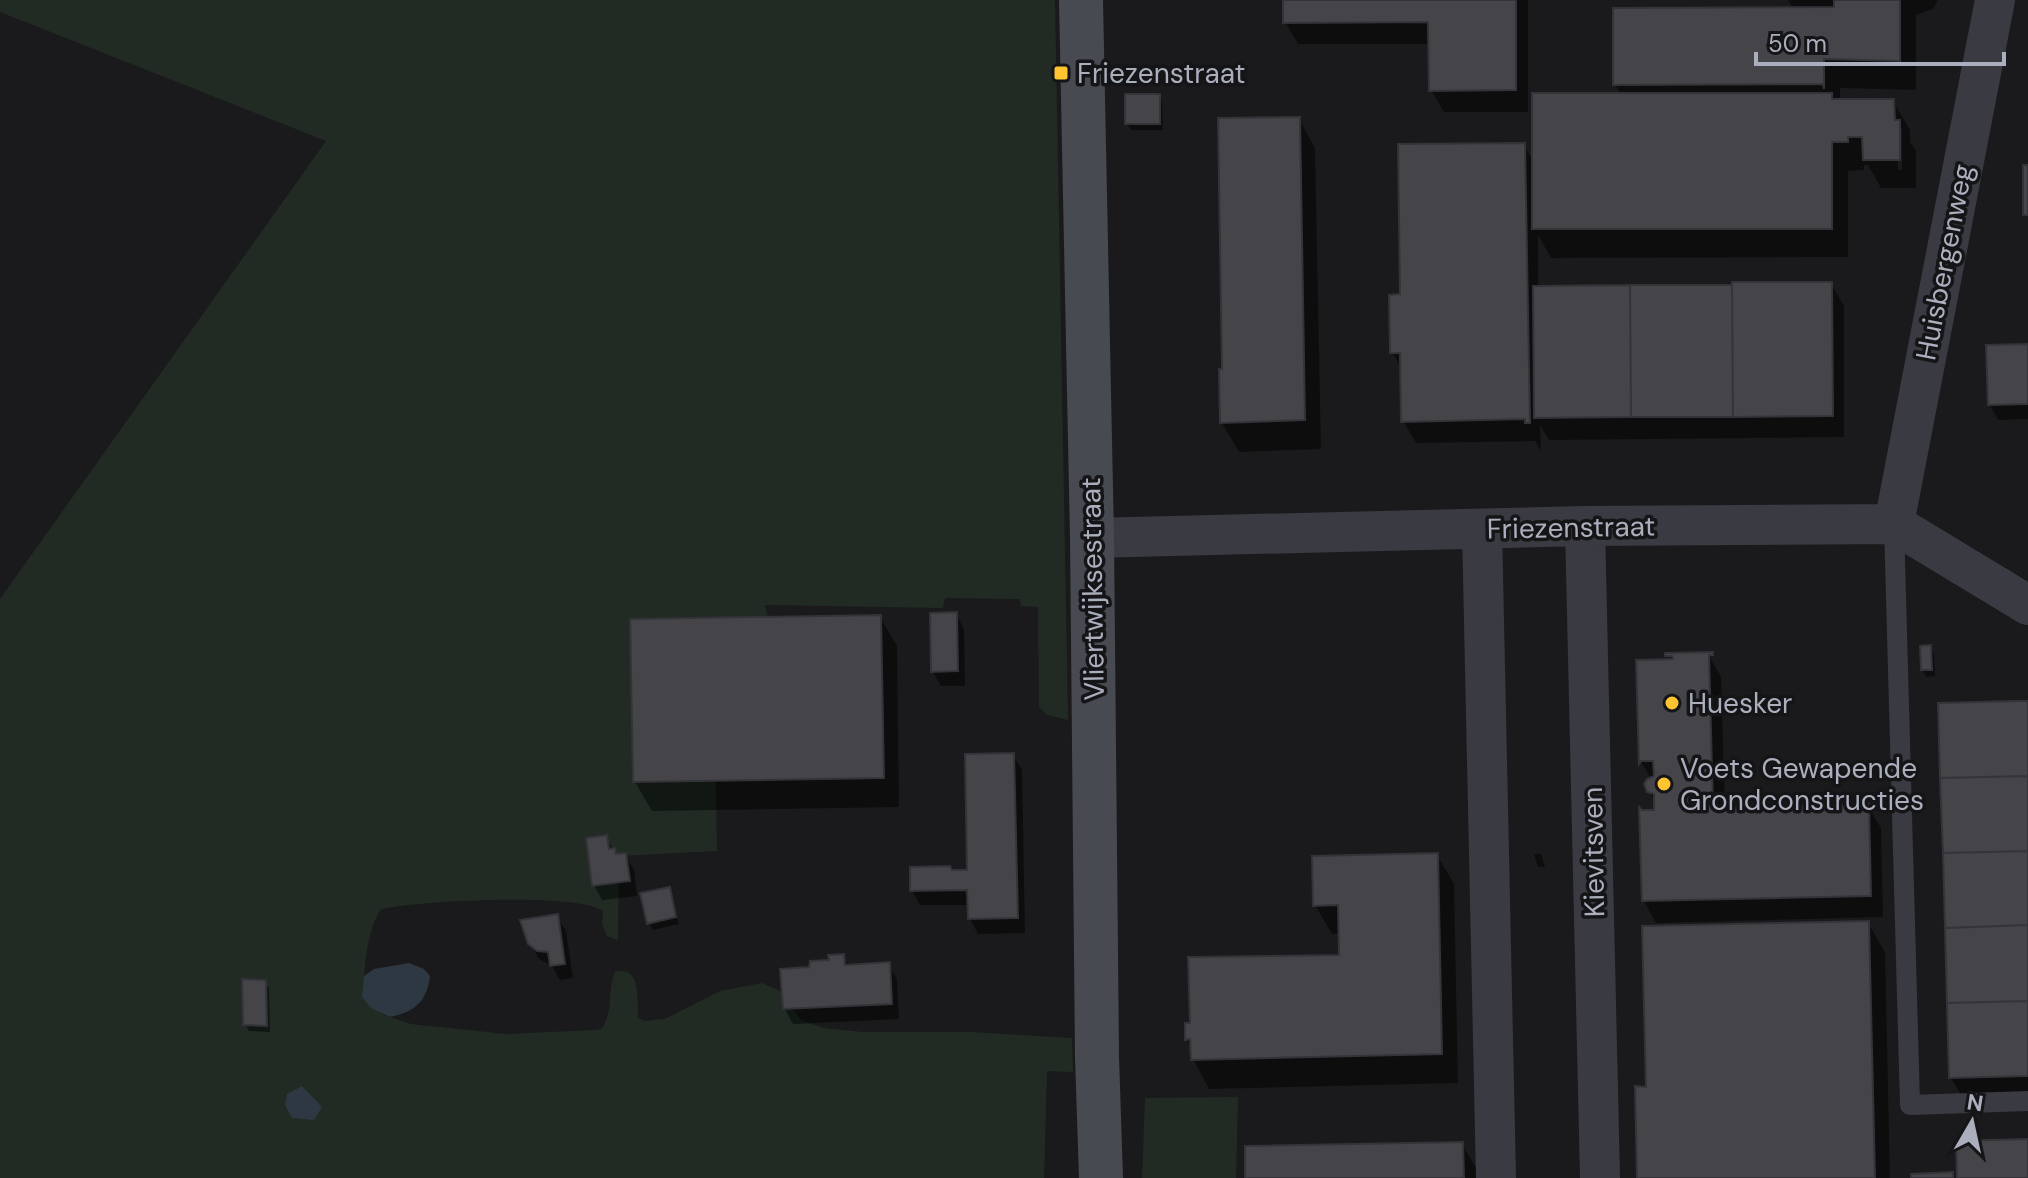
<svg xmlns="http://www.w3.org/2000/svg" width="2028" height="1178" font-family="'DM Sans',sans-serif">
  <style>
    .green { fill: #212b23 }
    .water { fill: #2e3842 }
    .shadow { fill: #0007; fill-rule: evenodd }
    .building { fill: #444449; stroke: #343339; stroke-width: 2 }
    .lines { fill: none; stroke-linecap: round; stroke-linejoin: round }
    .lane { stroke: #3a3b42; stroke-width: 20 }
    .street { stroke: #3a3b42; stroke-width: 40 }
    .secondary { stroke: #484a52; stroke-width: 44 }
    .poi-dot { fill: #ffc42f; stroke: #151517; stroke-width: 3 }
    .labels { text-anchor: middle; stroke-width: 7; stroke-linejoin: round; paint-order: stroke }
    .poi-label { font-size: 28px; fill: #abafbd; stroke: #151517; text-anchor: start }
    .street-label { font-size: 28px; fill: #abafbd; stroke: #151517 }
  </style>
  <rect width="100%" height="100%" fill="#1a1a1c"/>
  <path class="green" d="M0,0H1055L1068,720L1047,715L1039,707L1038,607L1021,606L1020,599L945,598L943,608L765,605L773,640L714,688L717,851L619,856L618,940L607,936L602,924L603,911C577,892 417,901 381,909C366,932 364,970 363,997L384,1015L411,1024L506,1034L593,1030L601,1029C614,1014 607,989 615,972C642,965 637,1000 638,1018L645,1021L665,1019L720,991L762,983L780,991L801,1020L823,1028L862,1032H970L1072,1038L1073,1072L1047,1071L1044,1178H0V599L326,141L0,12Z
    M1238,1097L1236,1178H1142L1145,1098Z"/>
  <path class="water" d="M409,963L424,969L430,976C427,1001 415,1012 390,1017L371,1008L362,997L364,976L374,969Z
    M302,1086L322,1107L314,1120L292,1118L285,1105L287,1094Z"/>
  <path class="shadow" d="M1285,0H1528V112H1444L1431,90L1430,44H1298L1285,22Z
    M1788,0H1938L1933,9L1916,15V90L1840,88V101H1893L1910,130V142L1916,151V188H1881L1868,165H1864V170L1848,171V257L1551,258L1538,235V288L1831,284L1844,306V437L1549,440L1540,425L1541,451L1535,441L1416,443L1403,421L1402,369L1392,352L1402,296L1524,145L1534,163L1621,95L1615,84L1793,9ZM1898,128H1902V170H1898Z
    M1158,96L1162,103L1163,130H1131L1127,124Z
    M1299,119L1315,148L1321,449L1239,452L1222,423L1224,371Z
    M2028,346V419L1998,420L1990,405Z
    M956,614L964,629L965,686H941L933,672Z
    M880,617L897,646L899,807L652,811L635,782Z
    M1930,647L1934,654L1935,676L1926,677L1923,670Z
    M1708,654L1721,677L1725,810L1868,806L1881,828L1883,917L1656,923L1644,901L1656,803L1649,791L1651,779L1640,760L1675,661Z
    M2028,703V1098L1964,1100L1951,1078Z
    M1013,755L1022,770L1025,933L978,934L970,919L969,905H920L912,891L952,872H969Z
    M606,838L618,856L625,855L634,870L637,896L602,900L594,885Z
    M1534,854H1541L1545,867H1538Z
    M1437,855L1454,884L1458,1083L1209,1089L1193,1059L1192,1049L1187,1039L1341,957L1340,934H1332L1315,905Z
    M669,889L679,924L653,930L649,923Z
    M557,917L566,931L573,978L560,980L552,966L539,959L530,943Z
    M1868,923L1885,952L1890,1178H1639L1648,1089Z
    M843,956L849,967L888,964L897,979L899,1019L793,1024L785,1009L811,969Z
    M265,982L269,988L270,1032L249,1031L245,1024Z
    M1462,1144L1479,1173V1178H1247Z"/>
  <path class="building" d="M1283,0H1516V90L1429,91L1428,22L1283,23Z
    M1834,0H1900V61L1824,59V89L1823,84L1613,85V8L1834,7Z
    M1532,93H1832V99H1894L1895,120H1900V160H1863L1862,137H1848V142H1832V229H1532Z
    M1125,94H1160V124H1125Z
    M1300,117L1305,420L1220,423L1219,369H1222L1218,118Z
    M1525,143L1530,423H1525V419L1401,422L1400,353H1390L1389,295L1400,294L1398,144Z
    M2023,165H2028V215H2023Z
    M1732,282H1832L1833,416L1733,417Z
    M1630,285L1631,417L1534,418L1533,286Z
    M1630,285H1732L1733,417H1631Z
    M2028,344V404L1988,405L1986,345Z
    M957,612L958,671L931,672L930,613Z
    M881,615L884,778L633,782L630,619Z
    M1931,645L1932,670H1921L1920,646Z
    M1713,652V655H1709L1713,808L1869,804L1871,896L1642,901L1639,807L1642,810H1654V794L1647,792L1644,784L1647,779L1654,776L1653,761H1641L1639,764L1636,660L1673,659L1672,656H1665V653Z
    M2014,701H2028V776L1940,778L1938,703Z
    M1014,753L1018,918L968,919L967,890L910,891V867L950,866L952,870H967L965,754Z
    M2028,776V851L1943,853L1940,778Z
    M607,835L609,849L615,848L616,854L626,853L630,881L592,886L586,838Z
    M2028,851V925L1945,928L1943,853Z
    M1438,853L1442,1054L1191,1060L1190,1039L1185,1040V1023H1190L1188,957L1339,955L1338,905L1313,906L1312,856Z
    M670,887L676,917L647,924L640,893Z
    M558,914L565,964L550,966L548,952L537,951L528,944L520,920Z
    M1869,921L1875,1178H1637L1635,1086L1646,1087L1642,926Z
    M2028,925V1001L1947,1003L1945,928Z
    M844,954L845,965L890,962L892,1004L783,1009L780,969L809,967L810,961L829,960L828,955Z
    M242,979L266,980L267,1026L243,1025Z
    M2028,1001V1076L1949,1078L1947,1003Z
    M2028,1139V1178H1957L1956,1141Z
    M1463,1142L1464,1178H1245V1146Z
    M1953,1172V1178H1911V1174Z"/>
  <g class="lines">
    <path class="lane" d="M1894,524L1910,1105L2028,1101"/>
    <path class="street" d="M1894,524L1995,0
      M1585,526L1600,1178
      M1482,529L1496,1178
      M1092,538L1585,526L1894,524L2028,605"/>
    <path class="secondary" d="M1081,0L1092,538L1097,1057L1101,1178"/>
  </g>
  <g class="poi-dot">
    <rect x="1053" y="65" width="16" height="16" rx="4"/>
    <circle cx="1672" cy="703" r="8"/>
    <circle cx="1664" cy="784" r="8"/>
  </g>
  <g class="labels">
    <g class="poi-label">
      <text x="1077" y="83">Friezenstraat</text>
      <text x="1688" y="713">Huesker</text>
      <text x="1680" y="778">Voets Gewapende<tspan x="1680" dy="32">Grondconstructies</tspan></text>
    </g>
    <g class="street-label">
      <text transform="translate(1944 262) rotate(-79)" y="10">Huisbergenweg</text>
      <text transform="translate(1571 527) rotate(-1)" y="10">Friezenstraat</text>
      <text transform="translate(1092 589) rotate(-91)" y="10">Vliertwijksestraat</text>
      <text transform="translate(1593 852) rotate(-91)" y="10">Kievitsven</text>
    </g>
  </g>
  <g transform="translate(1972 1122) rotate(9)" stroke="#151517" stroke-width="6" paint-order="stroke">
  <path d="M0-6L14 30L0 20L-14 30Z" fill="#abafbd"/>
  <text y="-12" font-size="22" font-weight="bold" text-anchor="middle" fill="#abafbd">N</text>
  </g>
  <path d="M1756 52v12h248v-12" fill="none" stroke="#abafbd" stroke-width="4"/>
  <text x="1768" y="52" font-size="24" fill="#abafbd" stroke="#151517" stroke-width="6" paint-order="stroke">50 m</text>
</svg>
